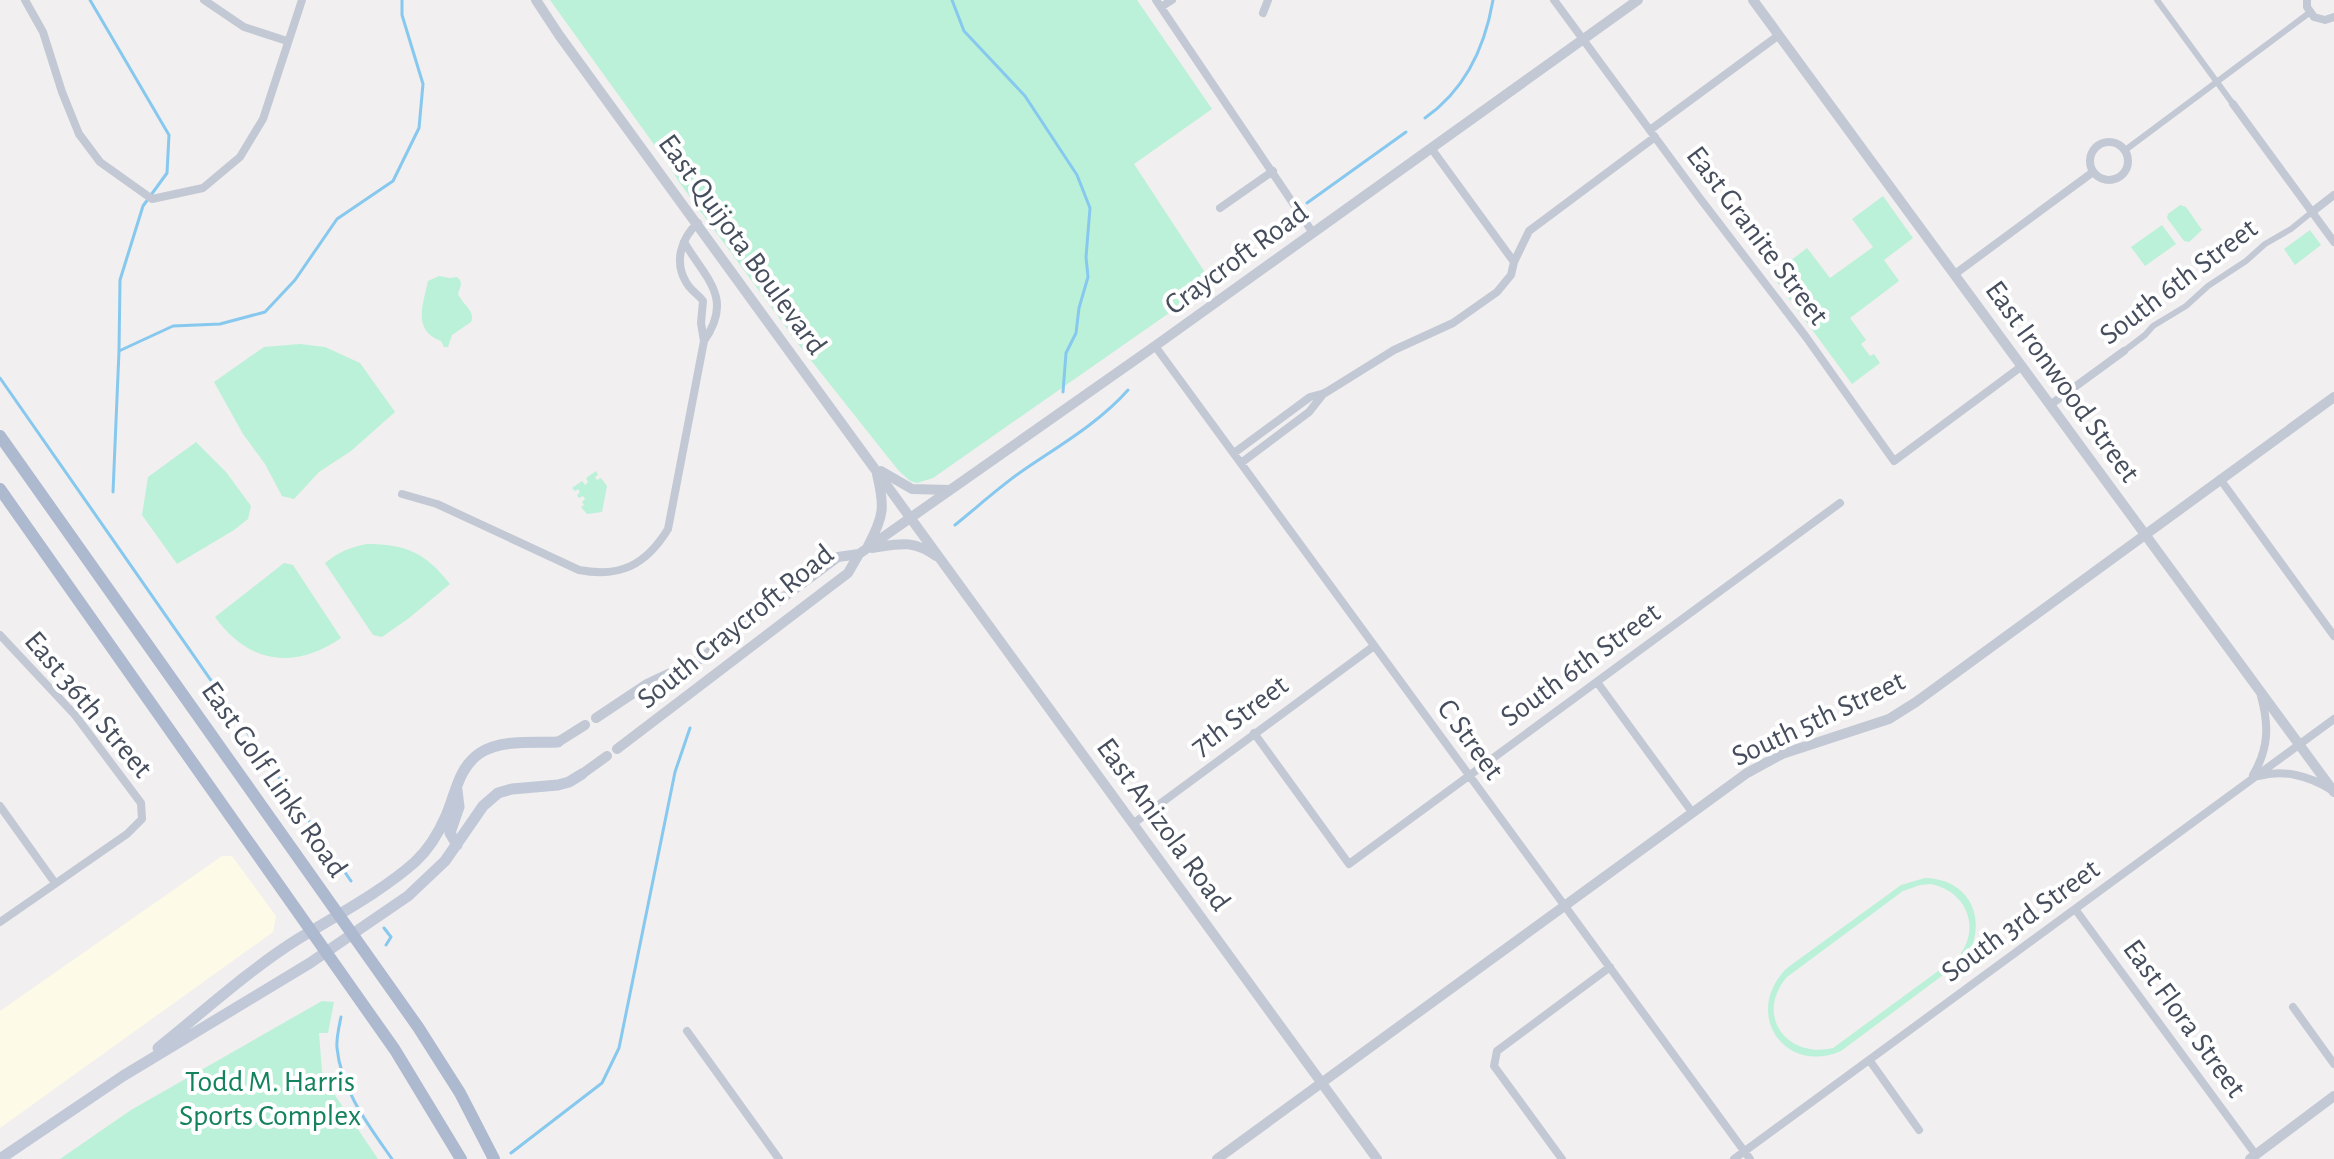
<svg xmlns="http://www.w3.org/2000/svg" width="2334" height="1159" font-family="'Alegreya Sans',sans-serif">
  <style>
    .commercial { fill: #fdfae7 }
    .green { fill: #bbf1d9; fill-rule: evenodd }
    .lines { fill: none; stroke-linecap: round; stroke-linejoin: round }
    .stream { stroke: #87c8ef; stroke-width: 3 }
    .pedestrian { stroke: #c2c8d4; stroke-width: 6 }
    .minor { stroke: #c2c8d4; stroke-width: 8 }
    .tertiary { stroke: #c2c8d4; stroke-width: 10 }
    .secondary { stroke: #c1c8d8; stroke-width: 11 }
    .primary { stroke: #adb9cf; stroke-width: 12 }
    .labels { text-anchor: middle; stroke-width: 8; stroke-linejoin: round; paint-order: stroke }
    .street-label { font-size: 30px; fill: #464e5d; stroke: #fff }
    .park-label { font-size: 30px; fill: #13825d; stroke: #fff }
  </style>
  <rect width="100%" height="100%" fill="#f1efef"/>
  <path class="commercial" d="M222,856H232L276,916L273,932L0,1128V1011Z"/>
  <path class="green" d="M550,0H1137L1212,109L1134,164L1212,283L933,478L917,483L910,481L898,470L802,349L679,182L666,161Z
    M1883,196L1913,238L1884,260L1899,281L1850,318L1866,340L1861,344L1870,356L1874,354L1880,363L1852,384L1772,275L1807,248L1830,278L1873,247L1852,219Z
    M2180,205L2186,207L2202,230L2189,242L2184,241L2167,218L2168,214Z
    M2162,225L2176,244L2145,266L2131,247Z
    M2310,230L2321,245L2295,265L2284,249Z
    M439,276L450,278L457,277C464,283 460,286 458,294C462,304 476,311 471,322L452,335L448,347H444L441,341C412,330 423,305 428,281Z
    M300,344L325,347L360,363L395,412L351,451L319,472L294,499L282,496L265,464L243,434L214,382L264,347Z
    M196,442L226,472L251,506L248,519L234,530L177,564L142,515L148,477Z
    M596,471L598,475L595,477L597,480L601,478L607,486L602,512L587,514L581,507L584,505L582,502L585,499L583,496L579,498L577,495L580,492L578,489L575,491L572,488L582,481L585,485L588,482L586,478Z
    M367,544C406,544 426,553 450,584L409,618L382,637L373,635L325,563C339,552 350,547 367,544Z
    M284,563L293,565L341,638C294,670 249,664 215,617Z
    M1925,878C1970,879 1989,920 1966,958L1841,1051C1784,1076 1742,1012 1787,968L1901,885ZM1931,884C1965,891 1981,925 1960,955L1833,1048C1787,1059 1754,1015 1787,977L1903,891L1920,885Z
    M322,1001L334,1002L328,1033H319L322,1071L326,1082L378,1159H60L131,1110Z"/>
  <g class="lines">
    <path class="stream" d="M90,0L169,135L167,173L143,206L120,280L119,351
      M952,0L964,31L1025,96L1077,175L1090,208L1086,257L1088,277L1079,308L1076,333L1066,353L1063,392
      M1425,118C1465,90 1485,47 1493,0
      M1307,203L1406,132
      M1213,268L1287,217
      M0,378L351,881
      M113,492L119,351L173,326L220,324L265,312L295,280L337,219L393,181L419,128L423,84L402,15V0
      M955,525C976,508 996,490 1018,474C1055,448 1097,425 1128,390
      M384,928L391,937L386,945
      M341,1017C339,1027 336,1039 337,1048C341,1090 369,1126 392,1159
      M511,1153L602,1083L619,1048L675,772L690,728"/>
    <path class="pedestrian" d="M2157,0L2233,104
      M2124,151L2309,13
      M2124,351L2145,335L2153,326L2186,306L2208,286L2246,261L2265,244L2291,229L2312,212"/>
    <path class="minor" d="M25,0L43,32L62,92L79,134L100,162L152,199L203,188L240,157L263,119L302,0
      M204,0L244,27L287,41
      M1156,0L1313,233
      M1554,0L1699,197L1806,337L1894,461L2022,366
      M2307,0V7L2314,17L2325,20L2334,17
      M1161,7L1172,0
      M1263,13L1268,0
      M2233,104L2334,242
      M1650,130L1779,35
      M2090 161a19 19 0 1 1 38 0a19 19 0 1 1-38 0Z
      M1431,148L1514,262
      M1220,208L1273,171
      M2312,212L2334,195
      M684,242C706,279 734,298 704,341L701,323L703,301C698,294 690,290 686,282C674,262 681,238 698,223
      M1955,274L2093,172
      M1155,346L1750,1159
      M2050,405L2124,351
      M1234,453L1310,397L1325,393L1394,350L1453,323L1497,292L1511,275L1514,262L1529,231L1655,137
      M1241,463L1309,412L1324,393
      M2220,479L2334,636
      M402,494L437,504L579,570C620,578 646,565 668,529L704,341
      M0,635L75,715L141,803L142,819L127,834L0,922
      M1597,682L1692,812
      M1254,733L1349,864L1840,503
      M2253,775C2269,748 2269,725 2261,696
      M2259,776C2283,769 2309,776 2330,789
      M0,806L55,883
      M1134,823L1374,646
      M2075,909L2256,1155
      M2293,1007L2334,1064
      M687,1031L779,1159
      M1870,1061L1919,1130
      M1562,1159L1494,1066L1497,1051L1610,967
      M1734,1159L2334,719"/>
    <path class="tertiary" d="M536,0L559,35L1377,1159
      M1753,0L2334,792
      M881,471L912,489L950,490
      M868,546C884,516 885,507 877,474
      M872,548C899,544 912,539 936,556
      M596,718L647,684L700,659L838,557L859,554
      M558,742L585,725
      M617,749L848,573L859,554L1155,346L1638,0
      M582,774L607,756
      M1217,1159L1747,773L1782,754L1889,719L1916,702L2334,397
      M2250,1159L2334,1096"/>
    <path class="secondary" d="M457,790L459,807L450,833L457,845
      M158,1048C203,1012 250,969 298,939C337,915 381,892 415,862C428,850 439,832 446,816C456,793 458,768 480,753C501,739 534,743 558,742
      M0,1159L123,1076L310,963L408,896L445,861L483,806L498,793L512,789L558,785L569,782L582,774"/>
    <path class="primary" d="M0,436L418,1027L460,1093L494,1159
      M0,489L395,1050L461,1159"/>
  </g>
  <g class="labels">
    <g class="street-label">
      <text transform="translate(1758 235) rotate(53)" y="10">East Granite Street</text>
      <text transform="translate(743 244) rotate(54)" y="10">East Quijota Boulevard</text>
      <text transform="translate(1236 258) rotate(-36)" y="10">Craycroft Road</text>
      <text transform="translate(2178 281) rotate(-37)" y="10">South 6th Street</text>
      <text transform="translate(2063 381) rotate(54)" y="10">East Ironwood Street</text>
      <text transform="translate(735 626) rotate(-39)" y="10">South Craycroft Road</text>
      <text transform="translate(1580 664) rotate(-36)" y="10">South 6th Street</text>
      <text transform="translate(89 704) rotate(50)" y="10">East 36th Street</text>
      <text transform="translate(1239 715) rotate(-37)" y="10">7th Street</text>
      <text transform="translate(1818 718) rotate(-25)" y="10">South 5th Street</text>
      <text transform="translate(1471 739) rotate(54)" y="10">C Street</text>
      <text transform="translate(275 779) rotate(55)" y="10">East Golf Links Road</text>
      <text transform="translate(1164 824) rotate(54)" y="10">East Anizola Road</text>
      <text transform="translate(2020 920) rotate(-36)" y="10">South 3rd Street</text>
      <text transform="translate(2185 1018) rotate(54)" y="10">East Flora Street</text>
    </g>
    <g class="park-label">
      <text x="270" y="1091">Todd M. Harris<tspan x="270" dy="34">Sports Complex</tspan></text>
    </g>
  </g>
</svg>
